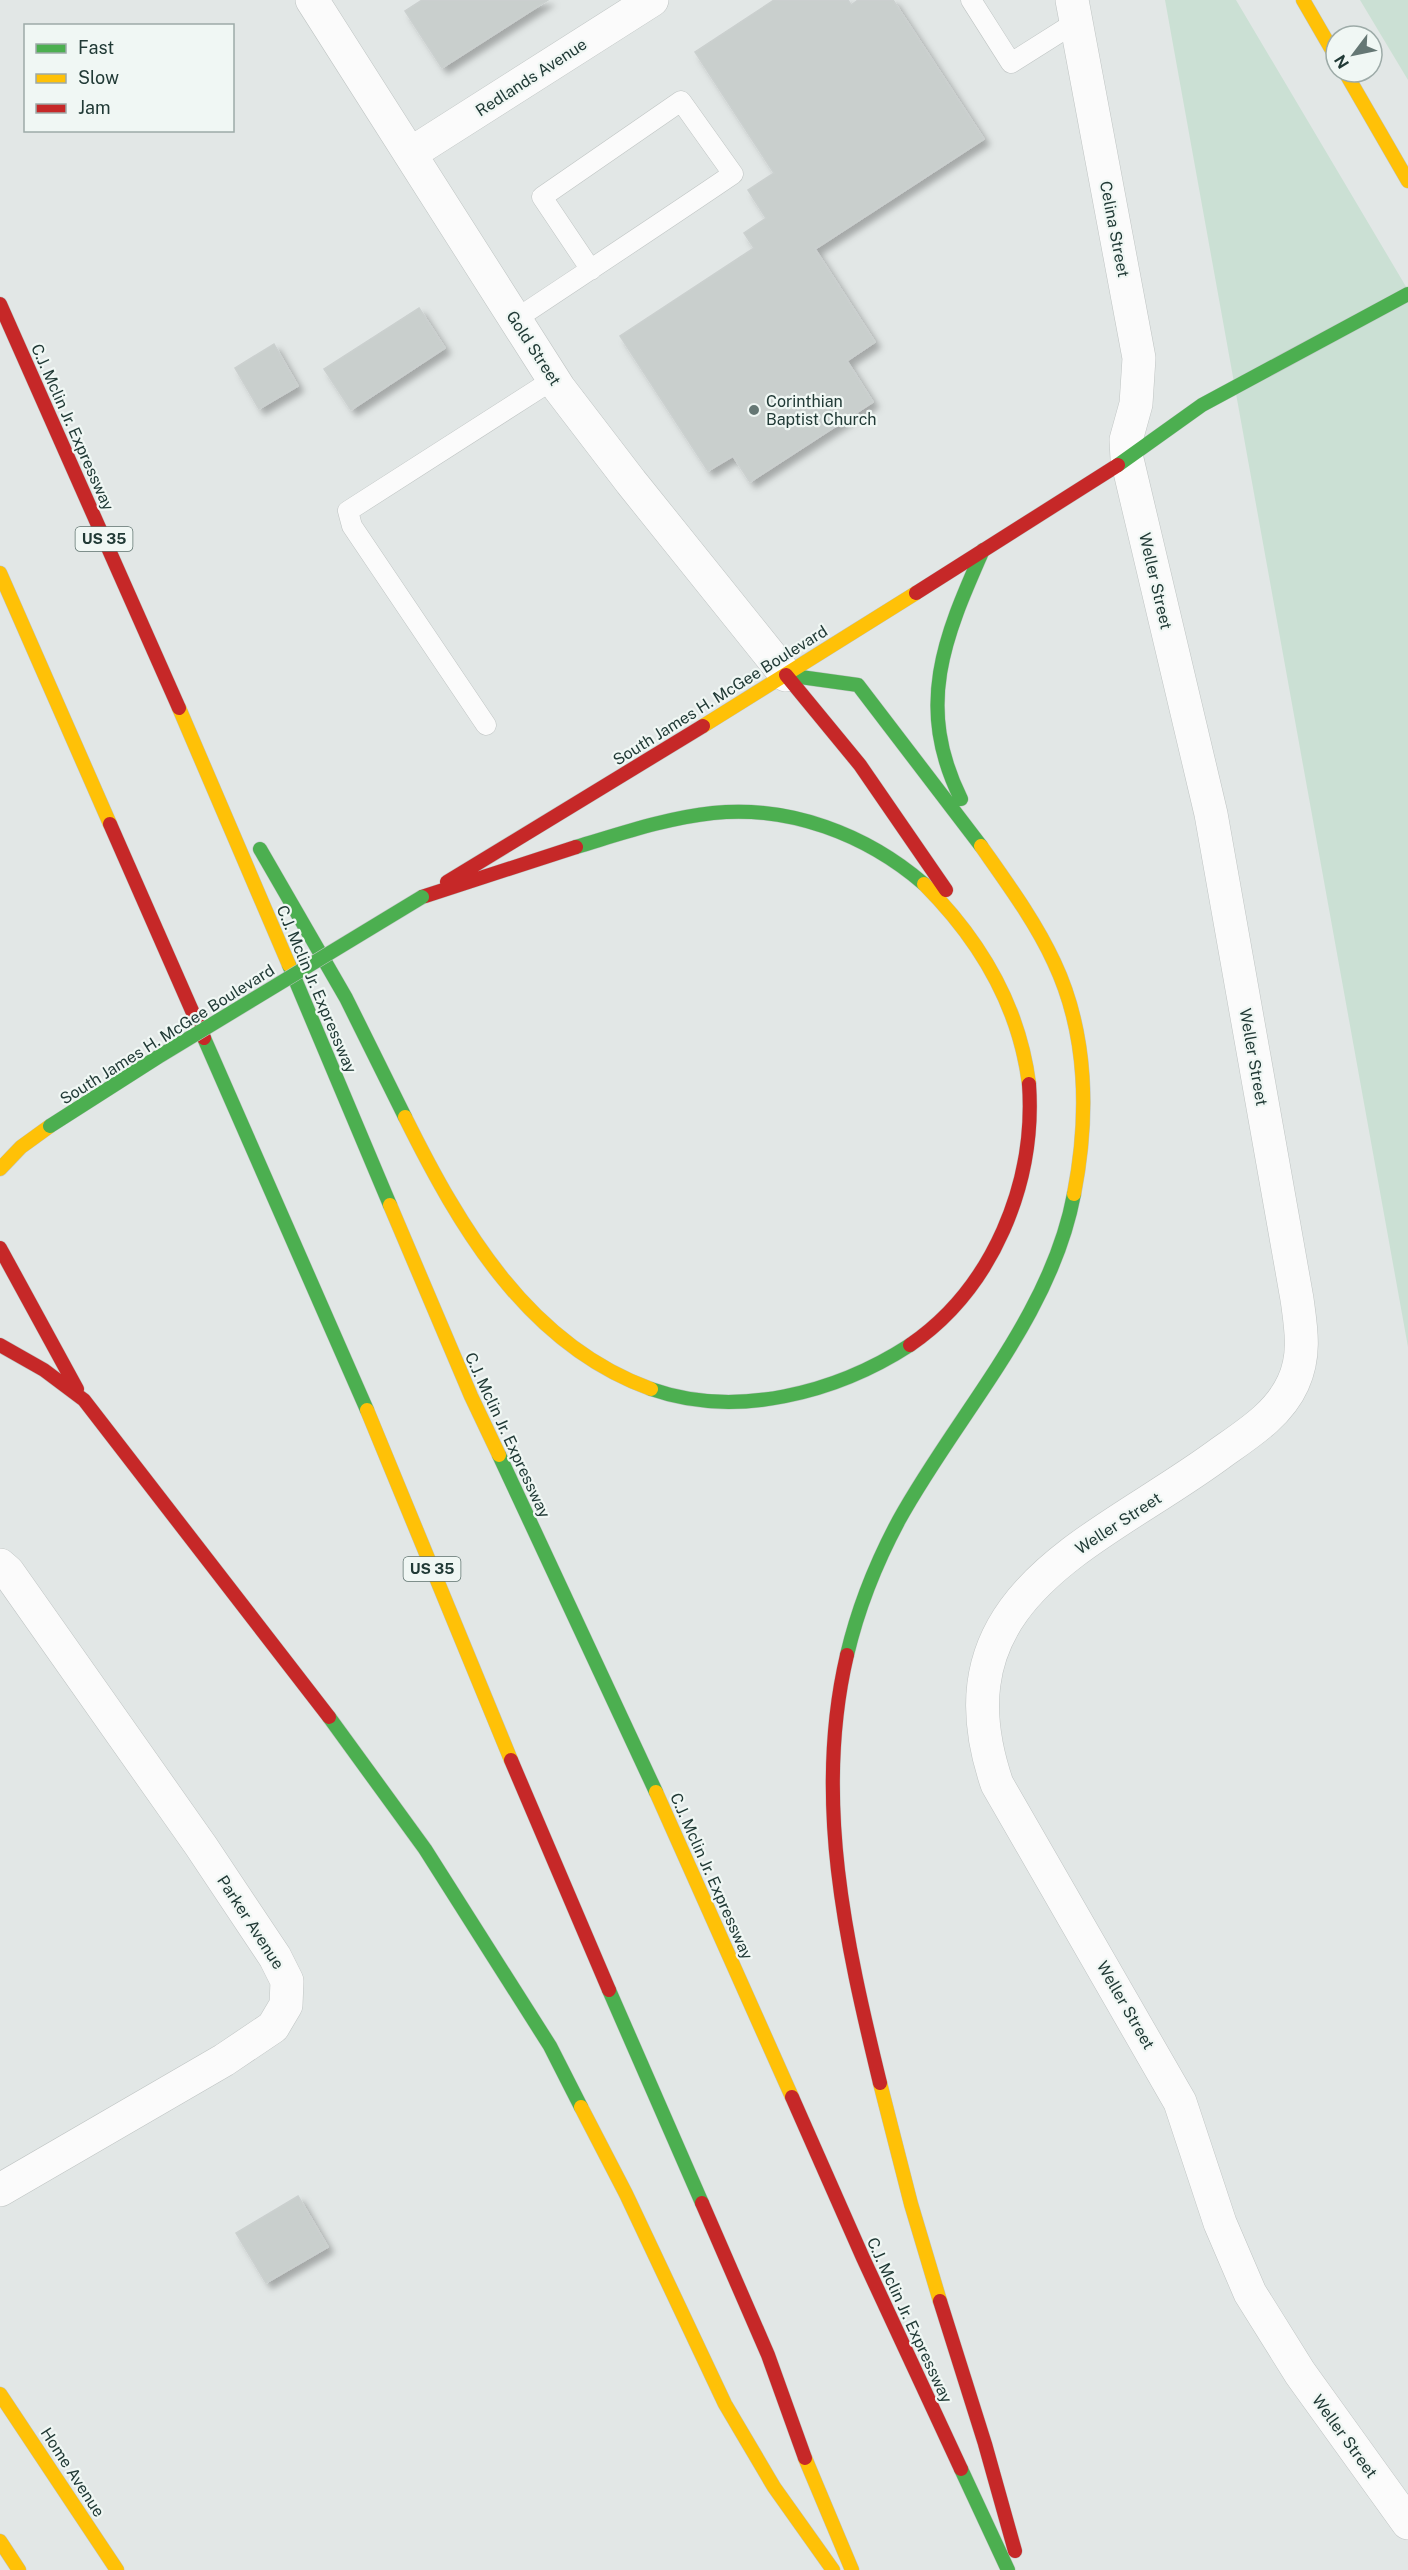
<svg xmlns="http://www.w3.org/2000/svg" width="1408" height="2570" font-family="'Public Sans',sans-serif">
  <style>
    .green { fill: #cbe0d4 }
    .building { fill: #c9cfcd; stroke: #cbd0cf; stroke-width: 1.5; filter: url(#shadow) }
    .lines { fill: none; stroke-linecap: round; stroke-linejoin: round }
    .lane-casing { stroke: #bfc4c3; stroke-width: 21 }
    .street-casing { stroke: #bfc4c3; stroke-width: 34 }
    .fast-casing { stroke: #bec5c3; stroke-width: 15 }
    .slow-casing { stroke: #bec5c3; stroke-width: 15 }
    .jam-casing { stroke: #bec5c3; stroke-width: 15 }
    .lane { stroke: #fbfbfb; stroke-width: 20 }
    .street { stroke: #fbfbfb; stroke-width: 33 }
    .fast { stroke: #4caf50; stroke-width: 14 }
    .slow { stroke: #ffc107; stroke-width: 14 }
    .jam { stroke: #c62828; stroke-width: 14 }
    .fast-bridge-casing { stroke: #bec5c3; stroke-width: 15; stroke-linecap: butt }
    .fast-bridge { stroke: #4caf50; stroke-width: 14 }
    .poi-dot { fill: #657774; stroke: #f0f7f4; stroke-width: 2 }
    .labels { text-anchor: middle; stroke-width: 4.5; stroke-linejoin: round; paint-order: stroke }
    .shield { fill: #f0f7f4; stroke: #5f736f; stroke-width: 1.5 }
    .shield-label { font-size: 15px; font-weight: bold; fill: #213a36 }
    .street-label { font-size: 16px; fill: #213a36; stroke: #f0f7f4 }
    .poi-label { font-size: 16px; fill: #213a36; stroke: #f0f7f4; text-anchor: start }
  </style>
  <defs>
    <filter id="shadow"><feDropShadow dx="5.5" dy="5.5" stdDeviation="3" flood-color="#0004"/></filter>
  </defs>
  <rect width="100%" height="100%" fill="#e2e7e6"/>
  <path class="green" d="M1165,0H1236L1408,290V1347Z
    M1360,0H1408V80Z"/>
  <path class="building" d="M422,0H548L442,68L405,11Z
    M774,0H848L851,5L858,0H893L984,139L815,249L875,342L847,361L873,402L750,482L733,456L708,471L620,336L754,248L744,233L766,218L748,190L774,173L695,52Z
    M419,308L445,348L351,410L324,369Z
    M274,344L298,386L259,409L235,368Z
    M298,2196L328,2247L266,2283L236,2233Z"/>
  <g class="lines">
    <g class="lane-casing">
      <path id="lane" d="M971,0L1011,63L1076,22
        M516,319C588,271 661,223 733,174L681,101L542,197L591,270
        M486,725L352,526L348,511L554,379"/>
    </g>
    <g class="street-casing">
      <path id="street" d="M312,0L559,388L631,482L786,675
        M1072,0L1139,358L1136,404L1126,440L1127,459L1211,814L1297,1299C1301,1328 1306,1355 1293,1383C1279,1414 1249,1433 1222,1452C1100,1543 932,1594 997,1784L1180,2102L1220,2223L1250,2293L1300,2373L1408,2523
        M410,154L652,0
        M0,1565L8,1572L201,1846L275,1957L287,1981L286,2005L273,2027L224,2060L0,2190"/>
    </g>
    <g class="fast-casing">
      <path id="fast" d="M1118,465L1202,405L1408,294
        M786,675L858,685L981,846
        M961,799C915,706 944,638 983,550
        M576,847C620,834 666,818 713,813C789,805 866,834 924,884
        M260,849L346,998L405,1117
        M289,965L390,1205
        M204,1038L367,1410
        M651,1389C736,1419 836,1393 910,1345
        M499,1455L656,1792
        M847,1655C858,1608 876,1563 899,1520C958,1413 1051,1317 1074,1194
        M329,1717L425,1849L550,2046L581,2107
        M609,1990L702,2203
        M961,2469L1008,2570"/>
    </g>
    <g class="slow-casing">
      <path id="slow" d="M1303,0L1336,57
        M1345,72L1408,181
        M0,573L110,824
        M179,708L289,965
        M703,726L916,593
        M981,846C1007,883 1035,921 1054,962C1088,1034 1089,1117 1074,1194
        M924,884C979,939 1019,1005 1029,1084
        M405,1117C460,1228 528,1345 651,1389
        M0,1169L21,1147L50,1126
        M390,1205L471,1396L499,1455
        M367,1410L511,1760
        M656,1792L792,2097
        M880,2083L911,2204L940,2301
        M581,2107L626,2194L725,2404L774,2487L833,2570
        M0,2394L117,2570
        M805,2458L852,2570
        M0,2541L19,2570"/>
    </g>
    <g class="jam-casing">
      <path id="jam" d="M0,304L179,708
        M916,593L1118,465
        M786,675L860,765L946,890
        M110,824L204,1038
        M447,882L703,726
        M422,897L576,847
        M0,1248L77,1389
        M0,1345L44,1370L84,1400L329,1717
        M910,1345C993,1288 1036,1183 1029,1084
        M847,1655C813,1799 846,1943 880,2083
        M511,1760L609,1990
        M792,2097L863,2258L961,2469
        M702,2203L768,2355L805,2458
        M940,2301L985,2444L1015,2551"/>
    </g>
    <use href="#lane" class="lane"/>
    <use href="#street" class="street"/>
    <use href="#fast" class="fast"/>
    <use href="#slow" class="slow"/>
    <use href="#jam" class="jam"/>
    <g class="fast-bridge-casing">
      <path id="fast-bridge" d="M50,1126L158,1057L422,897"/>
    </g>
    <use href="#fast-bridge" class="fast-bridge"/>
  </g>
  <circle class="poi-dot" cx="754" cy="410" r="6"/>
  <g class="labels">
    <g class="shield">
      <rect x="75.5" y="527" width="57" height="24" rx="4.5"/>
      <rect x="403.5" y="1557" width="57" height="24" rx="4.5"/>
    </g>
    <g class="shield-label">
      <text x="104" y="544">US 35</text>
      <text x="432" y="1574">US 35</text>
    </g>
    <g class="street-label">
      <text transform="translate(531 77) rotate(-33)" y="6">Redlands Avenue</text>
      <text transform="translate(1115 229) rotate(79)" y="6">Celina Street</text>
      <text transform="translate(534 348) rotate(57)" y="6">Gold Street</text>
      <text transform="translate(73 427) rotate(66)" y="6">C.J. Mclin Jr. Expressway</text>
      <text transform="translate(1156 581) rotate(77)" y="6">Weller Street</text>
      <text transform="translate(720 695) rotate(-32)" y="6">South James H. McGee Boulevard</text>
      <text transform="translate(317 989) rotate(67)" y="6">C.J. Mclin Jr. Expressway</text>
      <text transform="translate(167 1034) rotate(-32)" y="6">South James H. McGee Boulevard</text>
      <text transform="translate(1254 1057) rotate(80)" y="6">Weller Street</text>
      <text transform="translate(508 1435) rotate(65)" y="6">C.J. Mclin Jr. Expressway</text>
      <text transform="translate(1118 1523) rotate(-33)" y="6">Weller Street</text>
      <text transform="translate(712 1876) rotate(66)" y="6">C.J. Mclin Jr. Expressway</text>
      <text transform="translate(251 1922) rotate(57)" y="6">Parker Avenue</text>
      <text transform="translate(1126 2005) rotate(60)" y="6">Weller Street</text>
      <text transform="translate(910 2320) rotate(65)" y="6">C.J. Mclin Jr. Expressway</text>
      <text transform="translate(1345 2436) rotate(54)" y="6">Weller Street</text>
      <text transform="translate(73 2472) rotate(57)" y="6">Home Avenue</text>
    </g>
    <g class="poi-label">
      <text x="766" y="407">Corinthian<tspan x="766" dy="18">Baptist Church</tspan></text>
    </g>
  </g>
  <rect x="24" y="24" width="210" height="108" fill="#f0f7f4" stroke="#9daba8" stroke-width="1.5"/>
  <rect x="36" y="44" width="30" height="9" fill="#4caf50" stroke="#9daba8" stroke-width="1.5"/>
  <text x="78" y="54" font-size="18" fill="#213a36">Fast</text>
  <rect x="36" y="74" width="30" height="9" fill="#ffc107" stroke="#9daba8" stroke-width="1.5"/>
  <text x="78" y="84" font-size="18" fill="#213a36">Slow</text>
  <rect x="36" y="104" width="30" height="9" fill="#c62828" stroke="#9daba8" stroke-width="1.5"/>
  <text x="78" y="114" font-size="18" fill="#213a36">Jam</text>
  <g transform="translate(1354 54) rotate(238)"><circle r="28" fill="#f0f7f4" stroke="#9daba8" stroke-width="1.5"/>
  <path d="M0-4.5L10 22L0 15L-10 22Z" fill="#657774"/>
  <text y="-9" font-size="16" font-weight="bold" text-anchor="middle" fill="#213a36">N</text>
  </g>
</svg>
